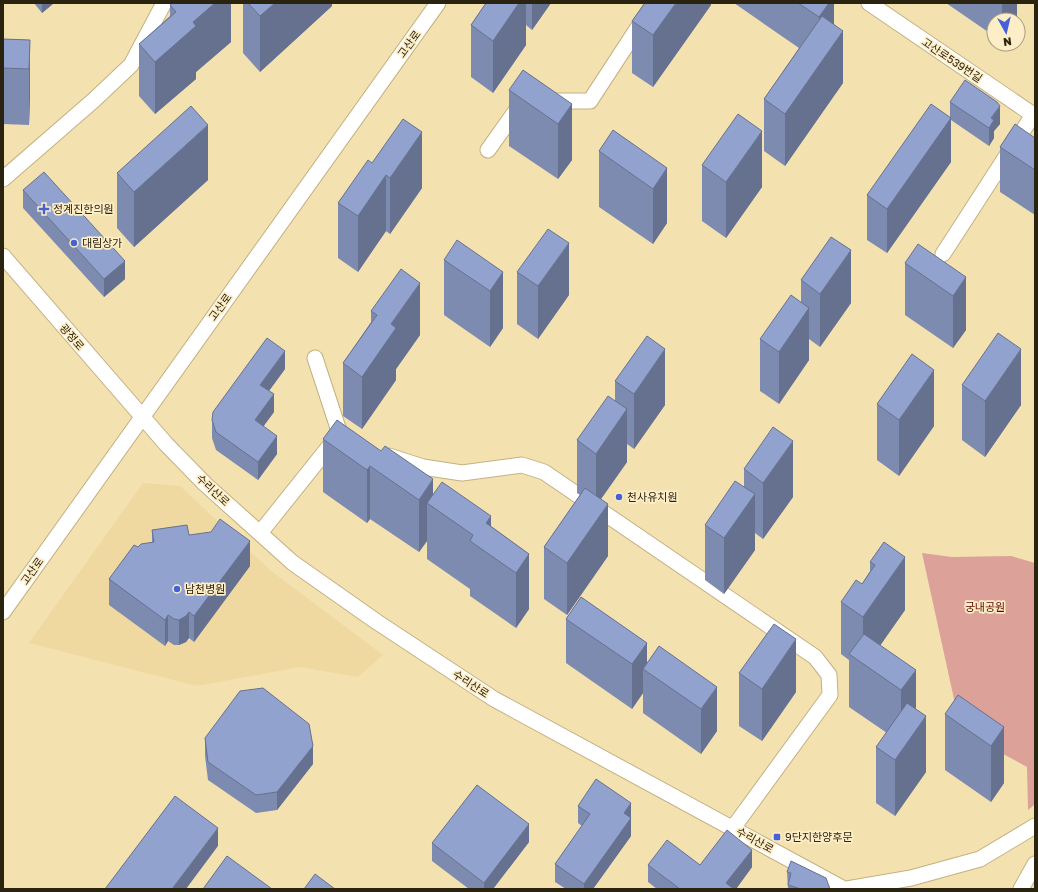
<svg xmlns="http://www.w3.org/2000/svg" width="1038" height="892" font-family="'Golos Text','Noto Sans KR',sans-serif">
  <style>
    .built { fill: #efd9a0 }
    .green { fill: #dca198 }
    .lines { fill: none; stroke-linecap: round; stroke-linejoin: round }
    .minor-casing { stroke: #c4b182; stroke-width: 17 }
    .minor { stroke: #fff; stroke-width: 15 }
    .wall { fill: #7e8bb1 }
    .shaded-wall { fill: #667190 }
    .building { fill: #92a2ce; stroke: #667190 }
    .poi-dot { fill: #4661d5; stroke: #feeec7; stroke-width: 1.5 }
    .labels { text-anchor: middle; stroke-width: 3.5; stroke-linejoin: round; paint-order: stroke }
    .street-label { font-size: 11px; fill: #2a2310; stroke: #feeec7 }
    .poi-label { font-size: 11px; fill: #2a2310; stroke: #feeec7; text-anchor: start }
    .park-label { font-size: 11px; fill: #5d0603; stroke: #feeec7 }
  </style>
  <rect width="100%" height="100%" fill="#f4e1b0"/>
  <path class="built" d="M143,483L180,486L271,571L383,655L358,677L300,667L197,686L29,643Z"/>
  <path class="green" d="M922,553L952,557L1011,556L1035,563V804L1028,810L1027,767L961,731Z"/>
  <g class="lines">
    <g class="minor-casing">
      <path id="minor" d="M869,3L1035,116
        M546,101H590L654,3
        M488,150L520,105
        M3,179L94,100L131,65L164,3
        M943,254L1033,115
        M3,256L166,444L205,484L293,563L377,622L494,699L844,889
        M315,358L340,434
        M389,456L423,467L462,473L522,465L544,472L815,657L829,675L830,695L733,828
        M260,533L336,438
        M3,612L438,3
        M847,889L911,878L980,859L1035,826
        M1021,889L1035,864"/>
    </g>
    <use href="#minor" class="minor"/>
  </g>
  <path class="wall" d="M34,3H54L42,13Z
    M231,3V42L196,72V79L155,114L139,96V44L170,16V5Z
    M243,3H332V6L260,72L243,53Z
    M486,3H551L532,30L526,25V45L493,93L471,77V25Z
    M711,3V5L653,87L632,73V21Z
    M734,3H834V24L843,83L785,166L764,151V99L799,48Z
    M946,3H1017V20H994V36Z
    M3,39L30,40V96L29,125L3,124Z
    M509,90L572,104V160L558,179L509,146Z
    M950,102L1000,124L994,131V138L989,146L951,120V162L887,253L867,240V195L950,117Z
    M1035,138V215L1000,192V147Z
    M599,151L667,168V223L653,244L599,207Z
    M372,163L422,188L390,234L386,231L358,272L338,258V203Z
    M702,165L762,187L726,238L702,221Z
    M117,173L208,180L134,247L117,228Z
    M23,190L125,279L104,297L23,208Z
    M444,260L503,272V328L490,347L444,315Z
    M905,263L966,277V330L953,348L905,315Z
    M517,272L569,295L538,339L517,324Z
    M801,280L851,303L820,347L809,339V360L779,404L760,391V339L801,302Z
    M371,311L420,335L396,369V380L362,429L343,416V363L371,322Z
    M285,369L269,391L274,412L263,426L277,454L258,480L216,450L212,438V420Z
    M615,381L665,405L634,449L627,444V462L601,499L608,556L567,615L544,599V547L580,495L577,493V440L615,401Z
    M962,385L1021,405L985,457L962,440Z
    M877,404L934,426L899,476L877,460Z
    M323,439L433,494L491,526L529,554V609L516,628L470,596V589L427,559V541L419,552L370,519L367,523L323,492Z
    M744,469L793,497L763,539L755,533V550L724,594L705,580V525L744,487Z
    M152,530L189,535L250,566L194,642L189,638L186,642L179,645H174L168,641L165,646L109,605V579L138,547L152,542Z
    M884,542L905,610L880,645L916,709L926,772L895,816L876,803V747L887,733L849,707V660L841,654V602L862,584L870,571V562Z
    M566,619L647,664L659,646L717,731L701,754L643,713V693L632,709L566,663Z
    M739,673L796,692L762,741L739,726Z
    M945,714L1004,727V783L991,802L945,770Z
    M205,738L313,764L277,810L256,813L208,780L205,756Z
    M578,806L631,821V836L593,889H566L555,882V864L582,826L578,823Z
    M529,842L493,889H469L432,861V843Z
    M648,865H700L752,867L736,889H657L648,882Z
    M787,872L830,889H788Z"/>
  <path class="shaded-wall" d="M42,3H54L42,13Z
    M215,3H231V42L196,72V79L155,114V62L193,22Z
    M275,3H332V6L260,72V16Z
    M519,3H526V45L493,93V41Z
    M532,3H551L532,30Z
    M676,3H711V5L653,87V35Z
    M829,3H834V40L819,62V17Z
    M1002,3H1017V20H1002Z
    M843,31V83L785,166V114Z
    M30,40V96L29,125V69Z
    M572,104V160L558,179V124Z
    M1000,106V124L994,131V138L989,146V128L991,118Z
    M951,118V162L887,253V209Z
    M208,125V180L134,247V192Z
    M762,131V187L726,238V182Z
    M422,132V188L390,234V178Z
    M667,168V223L653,244V189Z
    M386,175V231L358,272V216Z
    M569,243V295L538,339V286Z
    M851,250V303L820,347V294Z
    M125,261V279L104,297V279Z
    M503,272V328L490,347V291Z
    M966,277V330L953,348V296Z
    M420,283V335L396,369V380L362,429V377L391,324Z
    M809,308V360L779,404V352Z
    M665,349V405L634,449V394Z
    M1021,349V405L985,457V401Z
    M285,351V369L260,403V385Z
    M934,370V426L899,476V420Z
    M274,394V412L255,438V420Z
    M627,409V462L596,506V454Z
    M277,436V454L258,480V462Z
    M793,441V497L763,539V483Z
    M370,466V519L367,523V470Z
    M433,479V508L427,503V541L419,552V500Z
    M755,494V550L724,594V538Z
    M608,504V556L567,615V563Z
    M491,516V555L486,523Z
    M250,541V566L194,642V616Z
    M529,554V609L516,628V573Z
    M905,557V610L866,666L863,664V617Z
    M189,612V638L186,642L179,645V620Z
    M168,615V641L165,646V620Z
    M796,639V692L762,741V689Z
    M647,643V672L643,669V693L632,709V664Z
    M916,670V722L901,743V690Z
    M717,687V731L701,754V709Z
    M926,716V772L895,816V760Z
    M1004,727V783L991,802V746Z
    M313,746V764L277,810V792Z
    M631,803V836L593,889H584V884L624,813Z
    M529,824V842L493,889H484V883Z
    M218,828V846L186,889H172Z
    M752,850V867L736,889H726V883Z"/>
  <path class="building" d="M173,3H215L193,22L196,26L155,62L139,44L176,12L170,5Z
    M248,3H275L260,16Z
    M486,3H519L493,41L471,25Z
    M645,3H676L653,35L632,21Z
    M798,3H829L819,17Z
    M822,16L843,31L785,114L764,99Z
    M3,39L30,40L29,69L3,68Z
    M523,70L572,104L558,124L509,90Z
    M965,80L997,102L1000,106L991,118L994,120L989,128L950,102Z
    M931,104L951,118L887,209L867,195Z
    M191,106L208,125L134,192L117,173Z
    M738,114L762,131L726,182L702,165Z
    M403,119L422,132L390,178L386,175L358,216L338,203L368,160L372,163Z
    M1015,124L1035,138V170L1000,147Z
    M613,130L667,168L653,189L599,151Z
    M44,172L125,261L104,279L23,190Z
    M548,229L569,243L538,286L517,272Z
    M831,237L851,250L820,294L801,280Z
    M457,240L503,272L490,291L444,260Z
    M918,244L966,277L953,296L905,263Z
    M401,269L420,283L391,324L396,328L362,377L343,363L377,315L371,311Z
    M791,295L809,308L779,352L760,339Z
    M998,333L1021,349L985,401L962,385Z
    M647,336L665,349L634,394L615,381Z
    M267,338L285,351L260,385L274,394L255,420L277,436L258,462L216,432L212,420L213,412Z
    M912,354L934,370L899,420L877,404Z
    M608,396L627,409L596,454L577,440Z
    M337,420L381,451L385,446L433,479L419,500L370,466L367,470L323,439Z
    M773,427L793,441L763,483L744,469Z
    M735,481L755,494L724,538L705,525Z
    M442,482L491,516L486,523L529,554L516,573L470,541L473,535L427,503Z
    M585,488L608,504L567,563L544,547Z
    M220,519L250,541L194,616L189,612L186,616L179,620L174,619L168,615L165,620L109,579L134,545L138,547L141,544L154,542L152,530L187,525L189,535L211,532Z
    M884,542L905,557L863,617L841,602L856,580L862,584L875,565L870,562Z
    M581,597L647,643L632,664L566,619Z
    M774,624L796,639L762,689L739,673Z
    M864,634L916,670L901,690L849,654Z
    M659,646L717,687L701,709L643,669Z
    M263,688L309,724L313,746L277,792L256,795L208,762L205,738L240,691Z
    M958,695L1004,727L991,746L945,714Z
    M907,703L926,716L895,760L876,747Z
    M596,779L631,803L624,813L631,818L584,884L555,864L590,814L578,806Z
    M477,785L529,824L484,883L432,843Z
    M175,796L218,828L172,889H105Z
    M727,830L752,850L726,883L734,889H680L648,865L667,840L700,865Z
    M227,856L272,889H203Z
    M791,861L826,878L830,889H801L788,885L791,873L787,872Z
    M315,874L335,889H304Z"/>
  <g class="poi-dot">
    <path d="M42 203h4v4h4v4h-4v4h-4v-4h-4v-4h4z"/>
    <circle cx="74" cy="243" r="4"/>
    <circle cx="619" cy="497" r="4"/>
    <circle cx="177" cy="589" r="4"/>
    <rect x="773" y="833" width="8" height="8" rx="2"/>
  </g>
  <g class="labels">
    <g class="street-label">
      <text transform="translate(409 44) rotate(-54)" y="4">고산로</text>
      <text transform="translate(952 60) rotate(34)" y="4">고산로539번길</text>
      <text transform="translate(220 307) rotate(-54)" y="4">고산로</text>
      <text transform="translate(72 337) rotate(49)" y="4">광정로</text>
      <text transform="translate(213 490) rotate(43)" y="4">수리산로</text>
      <text transform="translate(32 571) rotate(-55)" y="4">고산로</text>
      <text transform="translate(471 684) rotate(33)" y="4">수리산로</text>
      <text transform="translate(755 840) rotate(29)" y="4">수리산로</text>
    </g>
    <g class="poi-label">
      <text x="53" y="213">정계진한의원</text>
      <text x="82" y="247">대림상가</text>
      <text x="627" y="501">천사유치원</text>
      <text x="185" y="593">남천병원</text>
      <text x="785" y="841">9단지한양후문</text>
    </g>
    <g class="park-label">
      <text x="985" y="611">궁내공원</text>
    </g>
  </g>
  <rect width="1038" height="892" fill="none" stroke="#2a2310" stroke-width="8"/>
  <g transform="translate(1006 32) rotate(172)"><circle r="19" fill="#feeec7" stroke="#a99d7e"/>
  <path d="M0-3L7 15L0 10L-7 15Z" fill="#4661d5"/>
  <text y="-6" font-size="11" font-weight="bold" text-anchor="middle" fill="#2a2310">N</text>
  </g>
</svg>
